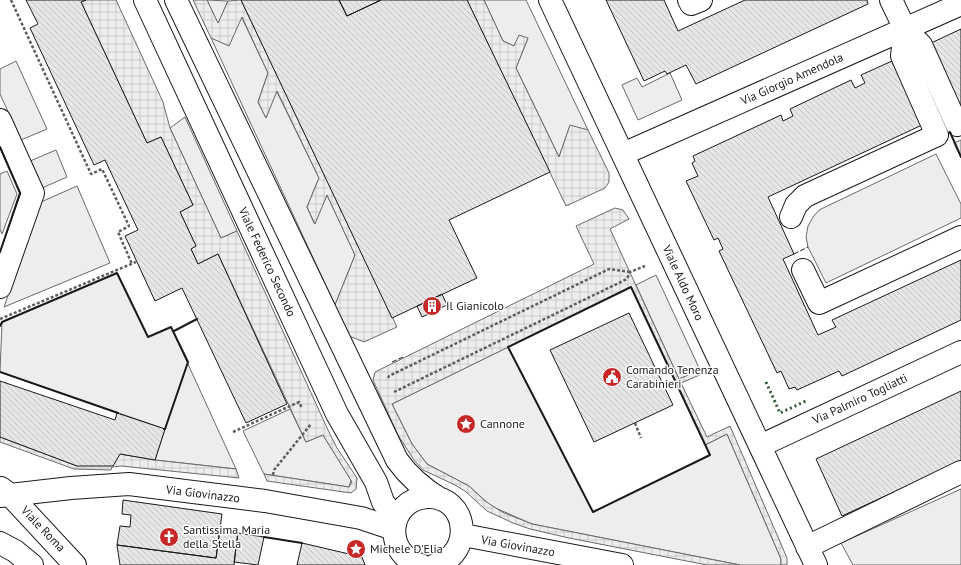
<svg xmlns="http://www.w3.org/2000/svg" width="961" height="565" font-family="'PT Sans',sans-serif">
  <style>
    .built { fill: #ededed; stroke: #6a6a6a }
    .plaza { fill: url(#plaza-grid); stroke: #6a6a6a }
    .building { fill: url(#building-back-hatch); stroke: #1a1a1a }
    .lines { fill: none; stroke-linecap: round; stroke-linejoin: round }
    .minor-casing { stroke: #1a1a1a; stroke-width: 24 }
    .major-casing { stroke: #1a1a1a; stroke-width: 24 }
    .path { stroke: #5f5f5f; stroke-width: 2.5; stroke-dasharray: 3 2; stroke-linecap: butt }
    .minor { stroke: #fff; stroke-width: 22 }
    .major { stroke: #fff; stroke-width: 22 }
    .hedge { stroke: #2b5a34; stroke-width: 3; stroke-dasharray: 2 3; stroke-linecap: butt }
    .fence { stroke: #1a1a1a; stroke-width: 1; stroke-dasharray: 5 2; stroke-linecap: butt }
    .wall { stroke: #1a1a1a; stroke-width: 2 }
    .labels { text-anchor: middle; stroke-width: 3; stroke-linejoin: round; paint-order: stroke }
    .street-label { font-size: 12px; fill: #1a1a1a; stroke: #fff }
    .poi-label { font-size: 12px; fill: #1a1a1a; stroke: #fff; text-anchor: start }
  </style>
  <defs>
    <pattern id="plaza-grid" width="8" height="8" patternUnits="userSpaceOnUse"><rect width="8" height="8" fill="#ededed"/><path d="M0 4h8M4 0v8" fill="none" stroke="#cbcbcb"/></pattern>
    <pattern id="building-back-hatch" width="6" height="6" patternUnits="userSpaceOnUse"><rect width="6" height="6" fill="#e6e6e6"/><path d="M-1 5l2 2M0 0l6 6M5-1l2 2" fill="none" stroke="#c5c5c5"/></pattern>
  </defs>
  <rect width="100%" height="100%" fill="#fff"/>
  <path class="built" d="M207,0L228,1L218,24Z
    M484,0H526L588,130L570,126L559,157L516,68L528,38L514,46L503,41Z
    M241,16L268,73L258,102L266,118L276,90L319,178L307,207L314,223L327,195L355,255L335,305L211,38L229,45Z
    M16,61L47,129L21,140L0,94V69Z
    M670,73L682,100L638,120L622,85L637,78L642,87Z
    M185,117L237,231L221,238L170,128Z
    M961,140V157L954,143Z
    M56,150L67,177L42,188L30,161Z
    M936,154L961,204V218L826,283L808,247L806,237L808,226L813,217L819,210Z
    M7,171L17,194L2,234L0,229V174Z
    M77,186L110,263L4,307L41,202Z
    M117,273L148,337L171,327L236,469L155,460L165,429L0,372L2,322Z
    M656,275L700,370L679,379L636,285Z
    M508,347L593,512L710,455L705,445L727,434L781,559V565H740L532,524L491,506L469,486L427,464L412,444L392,404Z
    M290,409L306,442L323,435L351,480L349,487L264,474L243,431Z
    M961,489V565H853L841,543Z"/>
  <path class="plaza" d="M86,0H116L163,102L170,128L221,238L237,231L328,430L337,448L357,478L356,489L351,493L267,481L264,474L349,487L352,482L323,435L306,442L218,254L198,264L191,249L196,246L180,212L193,205L161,137L147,143L81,2Z
    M193,0H207L218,23L228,1L241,0L397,327L364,342L349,336L335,305L355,255L327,195L315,224L307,207L319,178L277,91L266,118L258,102L268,73L242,17L229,46L211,38Z
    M467,0H484L503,41L514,46L519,35L528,38L516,68L559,157L570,125L588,130L609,173V182L605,188L566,206Z
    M615,208L623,210L629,219L610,229L679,379L700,370L702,374L681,383L707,437L730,426L787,558V565H781V559L727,434L705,445L631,287L392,404L412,444L427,464L469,486L485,501L502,512L532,524L740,565H707L569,538L530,529L513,523L487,511L465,491L455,485L423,470L414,460L398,435L373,380L375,372L594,264L576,226Z
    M0,437L77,466L120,454L155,460L236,469L239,478L121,466L112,467L111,470L74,469L0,442Z"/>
  <path class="building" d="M26,0H86L81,2L147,143L161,137L193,205L180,212L196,246L191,249L198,264L218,254L287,404L246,423L182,288L155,301L125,236L138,230L105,160L94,165L30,28L38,24Z
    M241,0H339L347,16L381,0H467L550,172L449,220L477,278L392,318Z
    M339,0H381L347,16Z
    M606,0H664L678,31L745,0H867L868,4L696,84L686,65L667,74L665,71L644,81Z
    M961,29V106L959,107L929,44Z
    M892,61L922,125L768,197L794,254L783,259L818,335L836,327L832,320L961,260V320L842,376L839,371L797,390L795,387L789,389L781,371L777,373L719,251L723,249L718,238L714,240L686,181L698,176L692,163L695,161L693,156L781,115L783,121L793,116L790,109L851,80L855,88L865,83L861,75Z
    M442,294L447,305L422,317L417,306Z
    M629,313L673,405L594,442L550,350Z
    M0,381L115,420L117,413L165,429L155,460L120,454L113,466H77L0,437Z
    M961,391V461L842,516L816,459Z
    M123,500L222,514L216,558L117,545L120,526L130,527L131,515L122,514Z
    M220,528L238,531L234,565H120L117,545L216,558Z
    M238,533L264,537L258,565L234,562Z
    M302,543L362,557L365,565H297Z"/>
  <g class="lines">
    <g class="minor-casing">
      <path id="minor" d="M550,0L816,565
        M689,0L691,4L701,0
        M891,0L905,29L921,45L957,125L961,124
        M0,120L33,193L0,287
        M623,154L961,4
        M791,217L796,205L805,196L937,135L902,56L905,29
        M803,270L819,303L961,237
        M760,446L961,352
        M1,488L9,494L75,565
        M0,496L71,488L129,484L265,501L361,518L394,529
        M0,543L15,551L32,565
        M807,547L961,472"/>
    </g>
    <g class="major-casing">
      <path id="major" d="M145,0L337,414L376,482L383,502L396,520
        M176,0L397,460C409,477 422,488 440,499
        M463,535L622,565
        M421,565C382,554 387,499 428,497C468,496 475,554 435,565"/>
    </g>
    <path class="path" d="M11,0L91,174L102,169L129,226L118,232L132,264
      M0,319L136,262
      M388,378L389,376L609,269L630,272
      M394,392L627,279L630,272L645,266
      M635,423L641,438
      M233,432L299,402L302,408
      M273,475L274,470L311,424"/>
    <use href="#minor" class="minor"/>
    <use href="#major" class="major"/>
    <path class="hedge" d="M766,382L780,413L808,400"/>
    <path class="fence" d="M794,254L808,247
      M392,362L403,357"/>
    <path class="wall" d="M950,132L961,157
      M0,252L20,193L0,147
      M631,287L710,455L593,512L508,347Z
      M0,326L2,322L117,273L148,337L171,327L188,362L165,429H164
      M174,331L197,319
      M0,372L118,413
      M264,537L302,543"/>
  </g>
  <defs>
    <g id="building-disc" transform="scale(1)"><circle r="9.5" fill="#c62828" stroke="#fff"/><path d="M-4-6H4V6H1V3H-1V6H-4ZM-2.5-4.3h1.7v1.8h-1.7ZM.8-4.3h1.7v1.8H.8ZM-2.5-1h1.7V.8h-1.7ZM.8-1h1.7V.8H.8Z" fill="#fff"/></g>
    <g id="civic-disc" transform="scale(1)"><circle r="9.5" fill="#c62828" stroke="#fff"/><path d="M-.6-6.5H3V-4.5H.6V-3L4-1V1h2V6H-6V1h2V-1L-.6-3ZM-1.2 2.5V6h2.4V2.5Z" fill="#fff"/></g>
    <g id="sight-disc" transform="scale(1)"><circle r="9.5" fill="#c62828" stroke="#fff"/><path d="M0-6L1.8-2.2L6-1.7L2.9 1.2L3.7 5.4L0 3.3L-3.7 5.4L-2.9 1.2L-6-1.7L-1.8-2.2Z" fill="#fff"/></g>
    <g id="church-disc" transform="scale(1)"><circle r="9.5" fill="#c62828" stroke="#fff"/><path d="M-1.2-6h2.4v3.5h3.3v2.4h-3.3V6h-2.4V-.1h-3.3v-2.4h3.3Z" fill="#fff"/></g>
  </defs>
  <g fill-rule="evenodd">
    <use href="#building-disc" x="432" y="306"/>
    <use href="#civic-disc" x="612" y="377"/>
    <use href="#sight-disc" x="466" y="424"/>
    <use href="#church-disc" x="169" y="537"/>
    <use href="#sight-disc" x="356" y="549"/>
  </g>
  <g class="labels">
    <g class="street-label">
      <text transform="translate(792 79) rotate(-24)" y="4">Via Giorgio Amendola</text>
      <text transform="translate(267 262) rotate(65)" y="4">Viale Federico Secondo</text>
      <text transform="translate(683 283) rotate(65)" y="4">Viale Aldo Moro</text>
      <text transform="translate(860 399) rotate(-25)" y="4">Via Palmiro Togliatti</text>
      <text transform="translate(203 494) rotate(7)" y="4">Via Giovinazzo</text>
      <text transform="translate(43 529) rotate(46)" y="4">Viale Roma</text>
      <text transform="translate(518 546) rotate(10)" y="4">Via Giovinazzo</text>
    </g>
    <g class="poi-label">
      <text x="446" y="310">Il Gianicolo</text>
      <text x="626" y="374">Comando Tenenza<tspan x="626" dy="14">Carabinieri</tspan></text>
      <text x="480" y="428">Cannone</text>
      <text x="183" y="534">Santissima Maria<tspan x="183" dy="14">della Stella</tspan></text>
      <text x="370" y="553">Michele D'Elia</text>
    </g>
  </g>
</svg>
